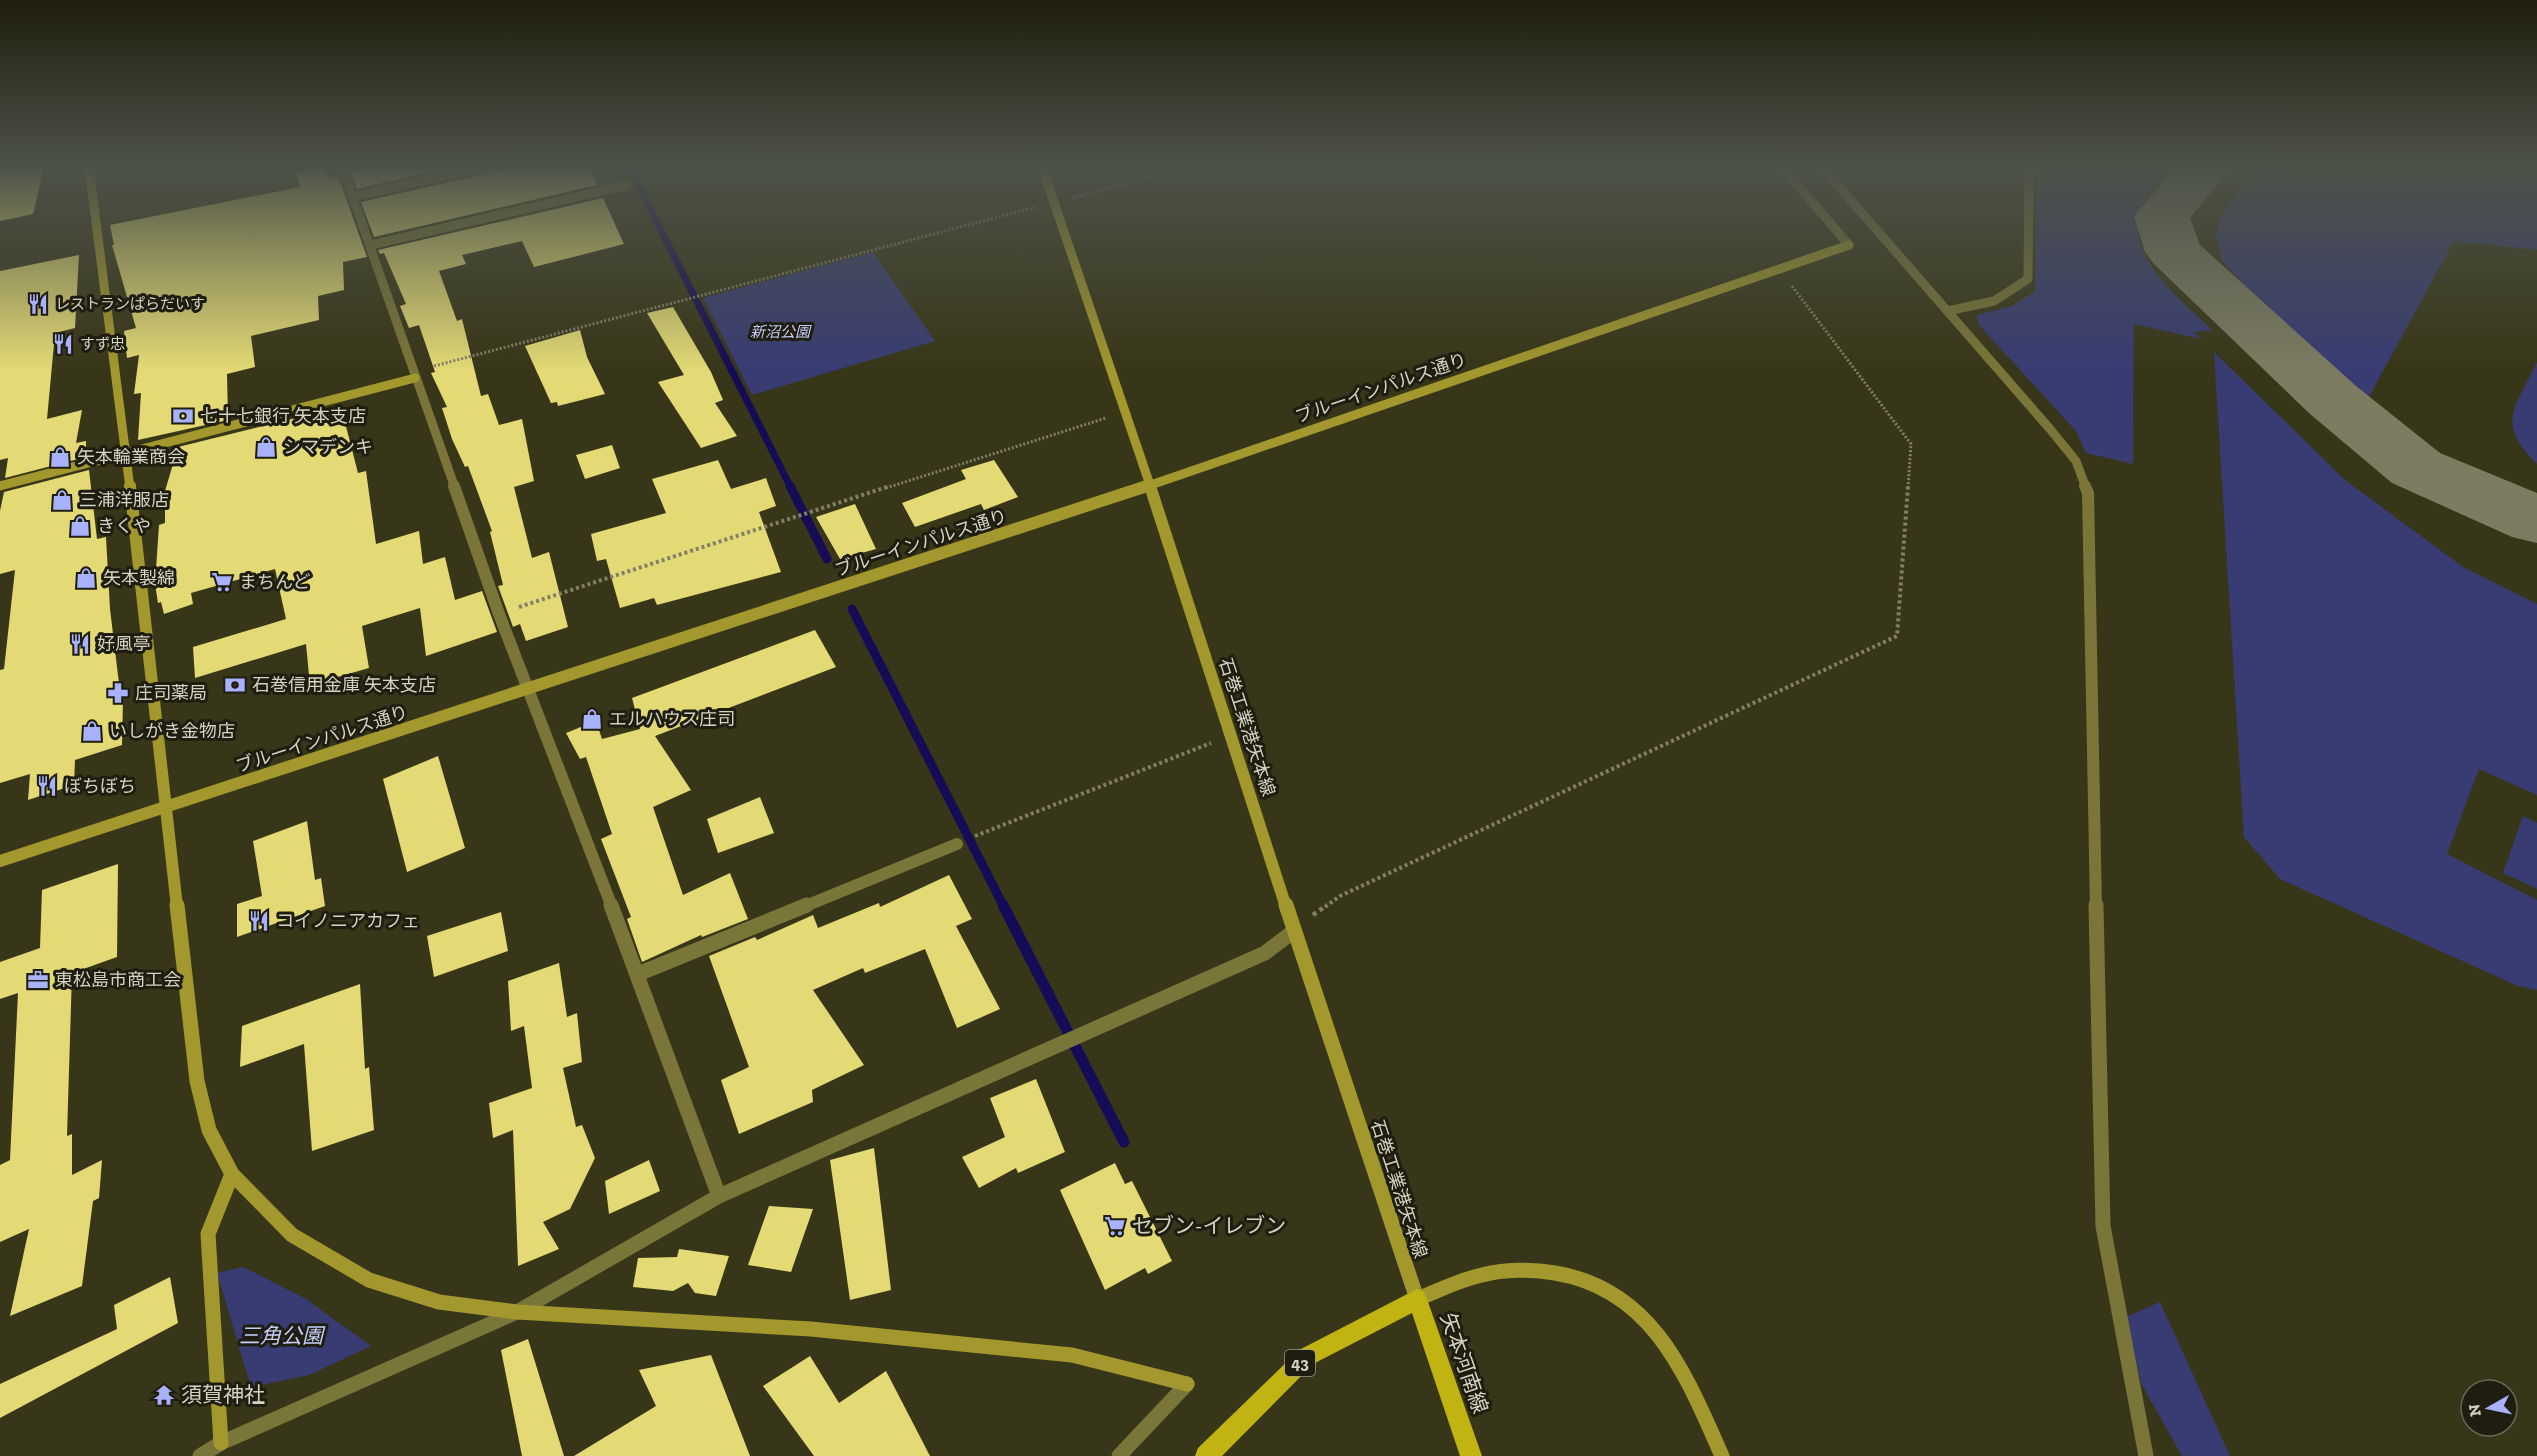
<svg xmlns="http://www.w3.org/2000/svg" width="2537" height="1456" font-family="'Zilla Slab','Noto Sans JP',serif">
  <style>
    .green { fill: #383c73 }
    .lines { fill: none; stroke-linecap: round; stroke-linejoin: round }
    .stream-far2 { stroke: #160b56; stroke-width: 7 }
    .stream-far1 { stroke: #160b56; stroke-width: 9 }
    .stream { stroke: #160b56; stroke-width: 11 }
    .taxiway { fill: #7d7c63; fill-rule: evenodd }
    .building { fill: #e3da75 }
    .path-far2 { stroke: #817f67; stroke-width: 3; stroke-dasharray: 2 2; stroke-linecap: butt }
    .path-far1 { stroke: #817f67; stroke-width: 4; stroke-dasharray: 3 3; stroke-linecap: butt }
    .path { stroke: #817f67; stroke-width: 4.5; stroke-dasharray: 4 4; stroke-linecap: butt }
    .lane-far2 { stroke: #7a7538; stroke-width: 9 }
    .lane-far1 { stroke: #7a7538; stroke-width: 12 }
    .lane { stroke: #7a7538; stroke-width: 15 }
    .street-far2 { stroke: #7a7538; stroke-width: 9 }
    .street-far1 { stroke: #7a7538; stroke-width: 12 }
    .street { stroke: #7a7538; stroke-width: 15 }
    .secondary-far2 { stroke: #a2982d; stroke-width: 9 }
    .secondary-far1 { stroke: #a2982d; stroke-width: 12 }
    .secondary { stroke: #a2982d; stroke-width: 15 }
    .primary { fill: #c0b312; fill-rule: evenodd }
    .labels { text-anchor: middle; stroke-width: 6; stroke-linejoin: round; paint-order: stroke }
    .far-poi-label { font-size: 15px; fill: #d4d3c1; stroke: #1e1d10; text-anchor: start }
    .far-park-label { font-size: 15px; font-style: italic; fill: #c6cdf9; stroke: #1e1d10 }
    .shield { fill: #1e1d10; stroke: #9d9c8c; stroke-width: 1.5 }
    .shield-label { font-size: 16px; font-weight: bold; fill: #d4d3c1 }
    .street-label { font-size: 18px; fill: #d4d3c1; stroke: #1e1d10 }
    .poi-label { font-size: 18px; fill: #d4d3c1; stroke: #1e1d10; text-anchor: start }
    .near-poi-label { font-size: 21px; fill: #d4d3c1; stroke: #1e1d10; text-anchor: start }
    .near-park-label { font-size: 21px; font-style: italic; fill: #c6cdf9; stroke: #1e1d10 }
    .near-street-label { font-size: 21px; fill: #d4d3c1; stroke: #1e1d10 }
  </style>
  <rect width="100%" height="100%" fill="#383618"/>
  <path class="green" d="M2037,167H2171C2160,180 2143,195 2139,213C2128,261 2183,301 2212,330L2194,332L2201,339L2134,324L2133,464L2086,453L2076,431L1978,324L1977,315L2012,306L2035,291Z
    M2258,167H2525L2537,171V250L2454,241L2365,404L2281,327L2222,260L2216,233L2220,217Z
    M873,252L935,341L752,395L703,298Z
    M2214,352L2345,480L2463,567L2537,604V795L2479,769L2447,854L2537,900V990L2518,986L2280,879L2244,837Z
    M2537,362V464C2495,422 2515,409 2537,362Z
    M2523,816L2537,823V889L2503,873Z
    M243,1267L306,1299L371,1346L309,1375L251,1387L217,1273Z
    M2160,1302L2230,1456H2182L2141,1383L2126,1317Z"/>
  <g class="lines">
    <path class="stream-far2" d="M629,167L791,488"/>
    <path class="stream-far1" d="M790,486L827,559
      M852,609L1004,907"/>
    <path class="stream" d="M1003,905L1124,1142"/>
    <path class="taxiway" d="M2176,167H2231L2190,218L2200,245L2356,386L2440,453L2537,493V543L2512,537L2392,483L2310,414L2154,264L2145,252L2134,216Z"/>
  </g>
  <path class="building" d="M0,167H44L33,214L0,221Z
    M322,167L330,178L338,176L367,257L343,262L344,290L318,296L319,320L251,336L255,367L227,374L228,420L138,440L141,393L134,394L139,355L127,358L124,331L136,328L112,245H114L110,225L300,187L296,173Z
    M377,167H451L357,189L351,173Z
    M491,167H496L498,172L518,167H589L597,185L374,237L361,202L484,174Z
    M603,198L624,244L534,267L522,241L462,255L466,264L439,271L457,321L462,319L481,396L488,394L499,425L522,419L534,481L514,487L532,558L549,552L568,627L526,641L520,624L513,627L498,586L503,585L490,532L492,531L468,466L465,467L452,439L442,408L447,407L431,373L435,372L419,325L409,328L400,306L406,304L384,253L380,254L378,250Z
    M79,255L75,328L55,333L47,419L82,410L76,443L86,441V457L5,478L8,458L0,460V271Z
    M673,307L711,372L723,400L715,403L737,436L701,448L658,382L684,375L647,313Z
    M580,330L587,357L605,394L558,406L557,402L551,403L525,346Z
    M341,407L358,473L366,471L376,544L419,531L423,564L445,557L455,600L482,591L497,632L426,656L420,608L362,626L369,668L310,685L306,644L195,678L193,647L286,619L275,569L191,593L193,604L164,614L161,602L158,603L155,584L159,525L165,523V491L178,447Z
    M612,445L620,468L585,479L576,455Z
    M718,460L731,489L766,478L776,506L759,512L781,572L657,605L654,598L620,608L606,559L597,561L591,534L666,513L652,479Z
    M994,460L1018,497L984,510L981,504L915,527L902,503L966,479L961,470Z
    M89,470L97,539L106,537L110,609L121,700L123,699L122,745L75,760L74,785L28,800L30,774L0,783V670L4,669L15,570L0,574V511L4,492Z
    M855,504L876,549L840,559L816,517Z
    M815,630L836,667L655,736L691,790L653,807L683,895L730,873L748,919L702,937L701,935L642,962L627,919L631,917L601,839L612,834L586,757L580,759L566,733L596,721L602,739L640,729L632,698Z
    M438,756L465,848L407,872L383,779Z
    M760,797L774,833L718,853L707,819Z
    M307,821L315,880L321,878L325,906L237,937V904L262,896L253,841Z
    M118,864L117,957L72,973L67,1136L72,1134V1175L102,1160L99,1198L93,1201L82,1286L10,1316L29,1229L0,1242V1165L10,1160L18,993L0,999V962L40,948L42,890Z
    M949,875L972,919L956,926L1000,1009L957,1028L925,949L865,973L863,968L813,990L864,1065L812,1090L813,1102L739,1134L721,1080L749,1067L709,956L755,937L757,940L813,915L818,928L879,903L880,907Z
    M501,912L508,951L434,977L427,936Z
    M559,963L567,1017L577,1013L582,1062L563,1068L576,1127L582,1125L595,1158L570,1209L543,1222L559,1249L518,1266L513,1130L493,1138L489,1103L532,1088L524,1026L511,1031L508,981Z
    M360,984L365,1069L369,1067L374,1130L312,1151L304,1044L240,1067L242,1026Z
    M1036,1079L1065,1152L1018,1173L1016,1168L979,1188L962,1157L1005,1137L990,1098Z
    M874,1148L891,1290L850,1300L830,1160Z
    M649,1160L660,1191L609,1214L605,1181Z
    M1115,1163L1125,1184L1132,1181L1172,1261L1148,1274L1145,1268L1105,1290L1060,1190Z
    M769,1206L813,1209L791,1272L748,1265Z
    M679,1249L729,1256L716,1296L695,1293L688,1283L673,1291L633,1287L638,1258L677,1257Z
    M170,1277L178,1323L0,1418V1384L117,1329L114,1305Z
    M528,1339L564,1456H522L501,1350Z
    M711,1355L750,1456H574L656,1406L639,1370Z
    M810,1356L839,1403L886,1371L930,1456H814L763,1386Z"/>
  <g class="lines">
    <path class="path-far2" d="M1072,198L1187,167
      M1792,286L1911,444L1908,488
      M434,366L1036,207
      M886,488L1106,418"/>
    <path class="path-far1" d="M519,607L890,486
      M975,836L1211,743
      M1325,907L1340,896L1897,636L1908,486"/>
    <path class="path" d="M1313,915L1327,905"/>
    <path class="lane-far2" d="M1822,167L2050,429L2076,461L2086,488
      M1947,311L1994,301L2028,279L2029,167"/>
    <path class="lane-far1" d="M2085,486L2088,493L2096,907"/>
    <path class="lane" d="M2096,905L2103,1226L2146,1456"/>
    <path class="street-far2" d="M342,167L455,488
      M1782,167L1849,245
      M352,197L483,167
      M371,245L627,185"/>
    <path class="street-far1" d="M454,486L499,614L612,907
      M803,907L957,844"/>
    <path class="street" d="M611,905L719,1196
      M638,974L807,905
      M200,1456L221,1443L517,1312L719,1196L1265,953L1294,931
      M1119,1456L1187,1384"/>
    <path class="secondary-far2" d="M89,167L130,488
      M1042,167L1151,488
      M0,486L415,378
      M1142,488L1849,245"/>
    <path class="secondary-far1" d="M130,486L177,907
      M1150,486L1286,907
      M0,861L1147,486"/>
    <path class="secondary" d="M177,905L197,1081L209,1130L232,1174L292,1235L369,1280L439,1302L517,1312L811,1329L1072,1355L1187,1384
      M1286,905L1417,1299C1438,1291 1459,1280 1482,1275C1504,1269 1532,1269 1555,1273C1653,1289 1686,1375 1722,1456
      M221,1443L208,1234L232,1174"/>
    <path class="primary" d="M1417,1289L1424,1292L1427,1299L1482,1456H1460L1412,1313L1313,1364L1222,1456H1195L1198,1448L1299,1350Z"/>
  </g>
  <linearGradient id="sky" x2="0" y2="1"><stop stop-color="#1f1e0d"/><stop offset="0.45" stop-color="#4d5248"/><stop offset="1" stop-color="#4d5248" stop-opacity="0"/></linearGradient>
  <rect width="2537" height="371" fill="url(#sky)"/>
  <defs>
    <g id="restaurant-bare" transform="scale(1.62)"><path d="M-5-6h1v4h1v-4h1v4h1v-4h1v5L-1.5 .5V6h-2V.5L-5-1ZM5-6V6H3V1.5H1.5Q1.5-4 5-6Z" fill="#a7b1fc" stroke="#1e1d10" stroke-width="2.5" paint-order="stroke"/></g>
    <g id="bank-bare" transform="scale(1.62)"><path d="M-6-4H6V4H-6ZM0-2.3a2.3 2.3 0 1 0 0 4.6a2.3 2.3 0 1 0 0-4.6Z" fill="#a7b1fc" stroke="#1e1d10" stroke-width="2.5" paint-order="stroke"/></g>
    <g id="shop-bare" transform="scale(1.62)"><path d="M-5-2.5h2.3a2.7 3.5 0 0 1 5.4 0H5L5.5 6h-11ZM-1.5-2.5h3a1.5 2.3 0 0 0-3 0Z" fill="#a7b1fc" stroke="#1e1d10" stroke-width="2.5" paint-order="stroke"/></g>
    <g id="supermarket-bare" transform="scale(1.62)"><path d="M-6-5.5h2.5l.6 2H6L4.5 2H-2.5L-4.4-4H-6ZM-1.5 3.2a1.3 1.3 0 1 0 .1 0ZM3 3.2a1.3 1.3 0 1 0 .1 0Z" fill="#a7b1fc" stroke="#1e1d10" stroke-width="2.5" paint-order="stroke"/></g>
    <g id="pharmacy-bare" transform="scale(1.62)"><path d="M-2-6h4v4h4v4h-4v4h-4v-4h-4v-4h4Z" fill="#a7b1fc" stroke="#1e1d10" stroke-width="2.5" paint-order="stroke"/></g>
    <g id="office-bare" transform="scale(1.62)"><path d="M-6-3h4V-5.5h4V-3h4V5H-6ZM-1-4.5V-3h2v-1.5ZM-6 0V1H6V0Z" fill="#a7b1fc" stroke="#1e1d10" stroke-width="2.5" paint-order="stroke"/></g>
    <g id="temple-bare" transform="scale(1.62)"><path d="M0-6L5-2H3V0L6.5 2.5H4V6H1.5V3h-3V6H-4V2.5H-6.5L-3 0V-2H-5Z" fill="#a7b1fc" stroke="#1e1d10" stroke-width="2.5" paint-order="stroke"/></g>
  </defs>
  <g fill-rule="evenodd">
    <use href="#restaurant-bare" x="38" y="304"/>
    <use href="#restaurant-bare" x="63" y="344"/>
    <use href="#bank-bare" x="183" y="416"/>
    <use href="#shop-bare" x="266" y="447"/>
    <use href="#shop-bare" x="60" y="457"/>
    <use href="#shop-bare" x="62" y="500"/>
    <use href="#shop-bare" x="80" y="526"/>
    <use href="#shop-bare" x="86" y="578"/>
    <use href="#supermarket-bare" x="222" y="582"/>
    <use href="#restaurant-bare" x="80" y="644"/>
    <use href="#bank-bare" x="235" y="685"/>
    <use href="#pharmacy-bare" x="118" y="693"/>
    <use href="#shop-bare" x="592" y="719"/>
    <use href="#shop-bare" x="92" y="731"/>
    <use href="#restaurant-bare" x="47" y="786"/>
    <use href="#restaurant-bare" x="259" y="921"/>
    <use href="#office-bare" x="38" y="980"/>
    <use href="#supermarket-bare" x="1115" y="1226"/>
    <use href="#temple-bare" x="164" y="1395"/>
  </g>
  <g class="labels">
    <g class="far-poi-label">
      <text x="55" y="309">レストランぱらだいす</text>
      <text x="80" y="349">すず忠</text>
    </g>
    <g class="far-park-label">
      <text x="780" y="337">新沼公園</text>
    </g>
    <rect class="shield" x="1285" y="1350" width="30" height="26" rx="4.5"/>
    <g class="shield-label">
      <text x="1300" y="1369">43</text>
    </g>
    <g class="street-label">
      <text transform="translate(1381 388) rotate(-19)" y="6">ブルーインパルス通り</text>
      <text transform="translate(921 543) rotate(-18)" y="6">ブルーインパルス通り</text>
      <text transform="translate(1247 727) rotate(72)" y="6">石巻工業港矢本線</text>
      <text transform="translate(322 739) rotate(-18)" y="6">ブルーインパルス通り</text>
      <text transform="translate(1399 1189) rotate(72)" y="6">石巻工業港矢本線</text>
    </g>
    <g class="poi-label">
      <text x="200" y="422">七十七銀行 矢本支店</text>
      <text x="283" y="453">シマデンキ</text>
      <text x="77" y="463">矢本輪業商会</text>
      <text x="79" y="506">三浦洋服店</text>
      <text x="97" y="532">きくや</text>
      <text x="103" y="584">矢本製綿</text>
      <text x="239" y="588">まちんど</text>
      <text x="97" y="650">好風亭</text>
      <text x="252" y="691">石巻信用金庫 矢本支店</text>
      <text x="135" y="699">庄司薬局</text>
      <text x="609" y="725">エルハウス庄司</text>
      <text x="109" y="737">いしがき金物店</text>
      <text x="64" y="792">ぼちぼち</text>
      <text x="276" y="927">コイノニアカフェ</text>
      <text x="55" y="986">東松島市商工会</text>
    </g>
    <g class="near-poi-label">
      <text x="1132" y="1233">セブン-イレブン</text>
      <text x="181" y="1402">須賀神社</text>
    </g>
    <g class="near-park-label">
      <text x="281" y="1343">三角公園</text>
    </g>
    <g class="near-street-label">
      <text transform="translate(1464 1363) rotate(71)" y="7">矢本河南線</text>
    </g>
  </g>
  <g transform="translate(2489 1408) rotate(261)"><circle r="28" fill="#1e1d10" stroke="#676657" stroke-width="1.5"/>
  <path d="M0-4.5L10 22L0 15L-10 22Z" fill="#a7b1fc"/>
  <text y="-9" font-size="16" font-weight="bold" text-anchor="middle" fill="#d4d3c1">N</text>
  </g>
</svg>
